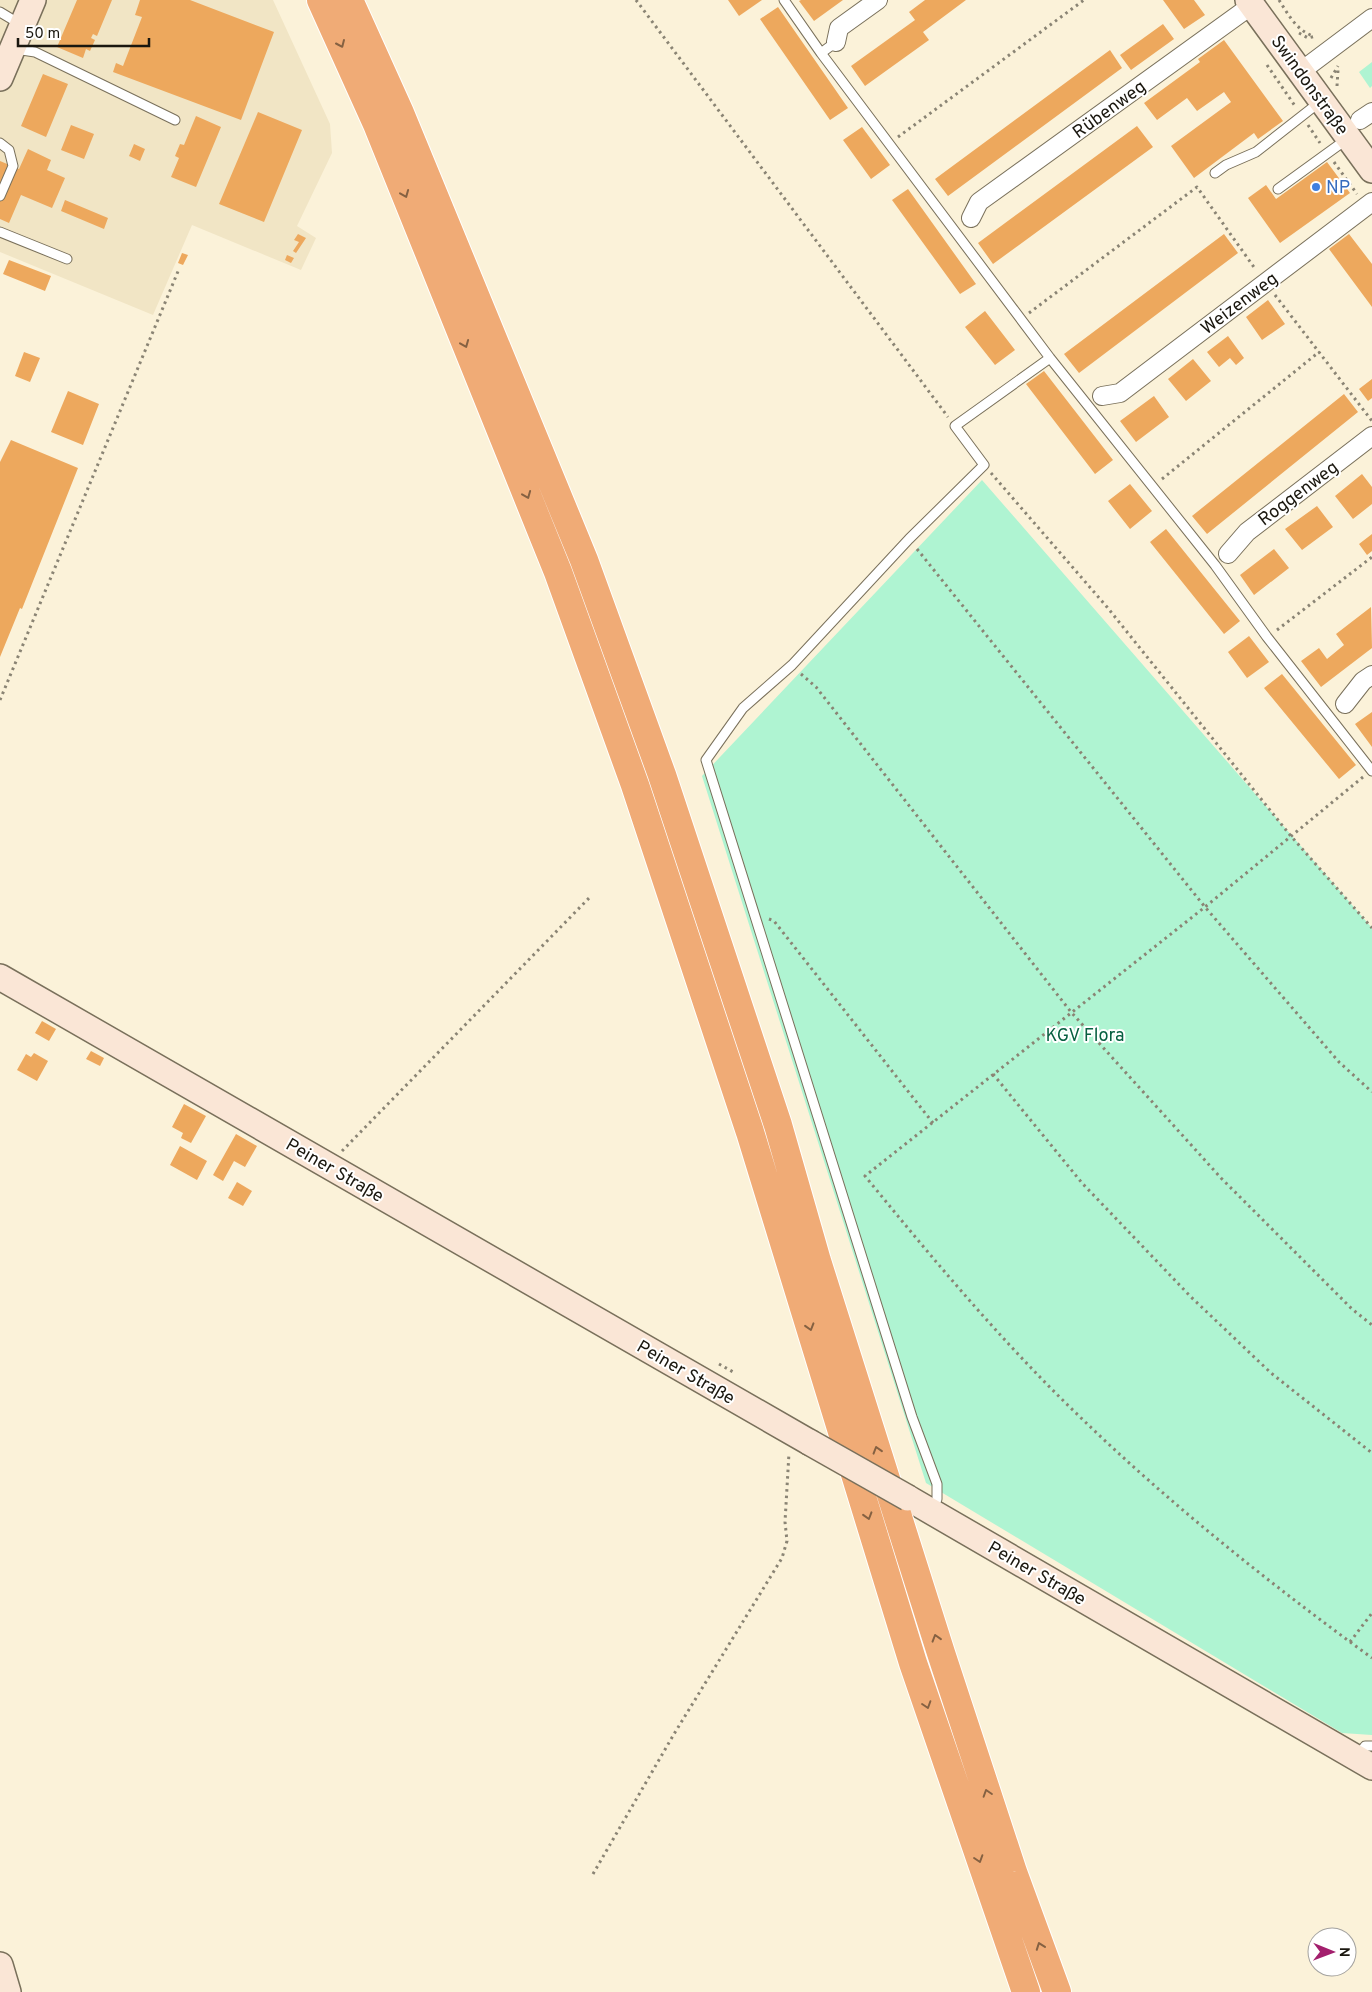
<svg xmlns="http://www.w3.org/2000/svg" width="1372" height="1992" font-family="Overpass,sans-serif">
  <style>
    .built { fill: #f1e5c5 }
    .green { fill: #aff4d2 }
    .building { fill: #eda85d }
    .lines { fill: none; stroke-linecap: round; stroke-linejoin: round }
    .lane-casing { stroke: #79705b; stroke-width: 11 }
    .street-casing { stroke: #79705b; stroke-width: 20 }
    .secondary-casing { stroke: #79705b; stroke-width: 28 }
    .highway-casing { stroke: #fff; stroke-width: 30 }
    .path { stroke: #8a8474; stroke-width: 3; stroke-dasharray: 2.5 4; stroke-linecap: butt }
    .lane { stroke: #fff; stroke-width: 9 }
    .street { stroke: #fff; stroke-width: 18 }
    .secondary { stroke: #fae6d6; stroke-width: 25 }
    .highway { stroke: #f0ab76; stroke-width: 28 }
    .secondary-bridge-casing { stroke: #79705b; stroke-width: 28; stroke-linecap: butt }
    .secondary-bridge { stroke: #fae6d6; stroke-width: 25 }
    .oneway { stroke: #856142 }
    .shop-dot { fill: #3f7fe0; stroke: #fff; stroke-width: 2 }
    .labels { text-anchor: middle; stroke-width: 4; stroke-linejoin: round; paint-order: stroke }
    .street-label { font-size: 18px; fill: #1a170f; stroke: #fff }
    .shop-label { font-size: 18px; fill: #366cbe; stroke: #fff; text-anchor: start }
    .park-label { font-size: 18px; fill: #076041; stroke: #fff }
  </style>
  <rect width="100%" height="100%" fill="#fbf2d9"/>
  <path class="built" d="M0,0H273L330,124L332,153L297,226L316,238L301,270L192,225L153,315L0,252Z"/>
  <path class="green" d="M1372,62V86L1370,88L1359,72Z
    M982,480L1372,928V1735L1342,1733L926,1483L702,776Z"/>
  <path class="building" d="M77,0H112L97,36L93,34L91,38L95,40L90,51L86,49L83,58L57,47Z
    M140,0H190L274,32L241,120L113,72L116,63L123,66L142,17L135,15Z
    M728,0H762L739,16Z
    M801,0H843L814,21L799,1Z
    M925,0H966L923,32L929,40L865,86L851,66L915,20L909,12Z
    M1163,0H1194L1205,15L1184,29Z
    M778,7L848,108L830,120L760,19Z
    M1163,24L1174,39L1131,70L1120,55Z
    M1224,40L1283,121L1258,139L1254,133L1194,178L1171,146L1231,102L1224,92L1197,111L1187,98L1157,120L1144,103L1200,62L1198,59Z
    M1110,50L1122,68L948,196L935,179Z
    M43,74L68,84L46,137L21,126Z
    M258,112L302,130L264,222L219,204Z
    M196,116L221,127L196,187L171,177L179,158L175,156L180,144L184,145Z
    M71,125L94,134L84,159L61,150Z
    M1137,126L1153,147L993,264L978,243Z
    M862,127L890,165L871,179L843,140Z
    M134,144L145,149L140,161L129,156Z
    M28,149L51,160L47,170L65,178L52,208L21,195L9,223L0,219V161L19,169Z
    M1327,162L1350,193L1280,243L1248,198L1266,185L1276,199Z
    M908,189L976,284L960,294L892,200Z
    M65,200L108,218L104,229L61,211Z
    M298,234L306,238L296,253L293,251L299,242L294,240Z
    M1224,234L1238,253L1079,373L1064,354Z
    M1349,234L1372,264V307L1329,249Z
    M182,253L188,255L183,265L178,263Z
    M287,255L294,258L291,263L285,260Z
    M9,260L51,276L45,291L3,274Z
    M1268,300L1285,324L1262,340L1246,317Z
    M985,311L1015,350L995,365L965,327Z
    M1228,336L1244,358L1236,365L1230,358L1219,367L1207,352Z
    M24,352L40,358L30,382L15,376Z
    M1193,359L1211,381L1186,401L1168,379Z
    M1044,371L1113,460L1095,474L1026,384Z
    M1372,379V398L1368,401L1359,389Z
    M68,391L99,404L83,445L51,432Z
    M1344,394L1358,412L1207,534L1192,516Z
    M1154,396L1169,417L1136,442L1120,421Z
    M11,440L78,468L22,609L20,608L0,657V462Z
    M1362,474L1372,487V504L1353,519L1335,496Z
    M1130,484L1152,511L1130,529L1108,501Z
    M1317,506L1333,527L1302,550L1285,529Z
    M1166,529L1240,621L1224,634L1150,542Z
    M1372,534V551L1367,555L1359,544Z
    M1274,549L1289,568L1254,595L1240,575Z
    M1371,607L1372,648L1321,687L1301,661L1319,648L1327,659L1344,645L1336,634Z
    M1249,636L1269,662L1247,678L1228,652Z
    M1282,674L1356,765L1339,779L1264,688Z
    M1372,712V747L1355,724Z
    M42,1021L56,1029L49,1041L35,1033Z
    M91,1051L104,1058L100,1066L86,1059Z
    M34,1053L48,1061L37,1081L17,1070L26,1054L31,1057Z
    M184,1104L206,1116L191,1143L181,1138L183,1133L172,1127Z
    M236,1134L257,1146L245,1167L234,1161L223,1181L213,1175Z
    M180,1146L207,1161L197,1180L170,1165Z
    M237,1182L252,1191L243,1206L228,1198Z"/>
  <g class="lines">
    <g class="lane-casing">
      <path id="lane" d="M784,0L821,53L836,42
        M0,12L20,24
        M15,49L35,52L175,120
        M821,53L1050,358L1215,565L1267,637L1372,771
        M0,143L9,150L13,166L0,196
        M1215,173L1226,165L1256,152L1321,101
        M1278,189L1347,139
        M0,232L67,259
        M933,1509L937,1499V1484L912,1417L706,760L743,708L792,665L909,539L984,465L955,426L1050,358
        M1357,1758L1365,1746H1372"/>
    </g>
    <g class="street-casing">
      <path id="street" d="M836,42L839,28L878,0
        M1300,72L1372,18
        M1360,120L1372,112
        M971,218L979,202L1252,5
        M1102,396L1120,393L1372,202
        M1228,554L1247,532L1372,436
        M1345,704L1363,681L1372,675"/>
    </g>
    <g class="secondary-casing">
      <path id="secondary" d="M1248,0L1372,170
        M0,78L33,0
        M0,977L809,1442
        M908,1498L1372,1767
        M0,1965L8,1992"/>
    </g>
    <g class="highway-casing">
      <path id="highway" d="M321,0L377,124L558,572L635,785L750,1132L913,1663L1026,1992
        M349,0L400,113L584,560L662,775L778,1125L817,1261L941,1653L1013,1872L1057,1992"/>
    </g>
    <path class="path" d="M636,0L948,417
      M1279,0C1288,14 1296,30 1313,36
      M1299,33L1308,38L1316,36
      M1267,65L1295,106
      M1331,78L1338,66
      M1337,86L1338,70
      M1308,125L1320,143
      M898,137L1084,0
      M1334,162L1357,194
      M1275,295L1372,421
      M1029,313L1197,187L1256,270
      M991,473L1107,607L1290,835L1372,928
      M1162,479L1319,352
      M917,549L1205,907L1339,1062L1372,1092
      M1277,630L1372,557
      M801,674L816,687L1071,1012L1221,1178L1352,1309L1372,1325
      M0,700L179,269
      M1363,777L1205,907L865,1176C933,1259 1001,1341 1079,1416C1170,1504 1269,1583 1372,1658
      M769,919L774,921L933,1123
      M993,1074L1082,1183L1190,1296L1271,1373L1372,1453
      M342,1151L591,896
      M719,1364L735,1373
      M1350,1642L1372,1613
      M593,1874L674,1734L782,1558L787,1541L785,1522L789,1453"/>
    <use href="#lane" class="lane"/>
    <use href="#street" class="street"/>
    <use href="#secondary" class="secondary"/>
    <use href="#highway" class="highway"/>
    <g class="secondary-bridge-casing">
      <path id="secondary-bridge" d="M809,1442L908,1498"/>
    </g>
    <use href="#secondary-bridge" class="secondary-bridge"/>
  </g>
  <defs><path id="oneway-chevron" d="M-2-3.5L2.5 0L-2 3.5" fill="none" stroke-width="1.6" stroke-linecap="round" stroke-linejoin="round" transform="scale(1.25)"/></defs>
  <g class="oneway">
    <use href="#oneway-chevron" transform="translate(341 44) rotate(66)"/>
    <use href="#oneway-chevron" transform="translate(405 194) rotate(68)"/>
    <use href="#oneway-chevron" transform="translate(465 344) rotate(68)"/>
    <use href="#oneway-chevron" transform="translate(527 495) rotate(68)"/>
    <use href="#oneway-chevron" transform="translate(810 1327) rotate(73)"/>
    <use href="#oneway-chevron" transform="translate(877 1450) rotate(-107)"/>
    <use href="#oneway-chevron" transform="translate(868 1516) rotate(73)"/>
    <use href="#oneway-chevron" transform="translate(936 1638) rotate(-107)"/>
    <use href="#oneway-chevron" transform="translate(927 1705) rotate(72)"/>
    <use href="#oneway-chevron" transform="translate(987 1793) rotate(-108)"/>
    <use href="#oneway-chevron" transform="translate(979 1859) rotate(72)"/>
    <use href="#oneway-chevron" transform="translate(1040 1946) rotate(-110)"/>
  </g>
  <circle class="shop-dot" cx="1316" cy="187" r="5"/>
  <g class="labels">
    <g class="street-label">
      <text transform="translate(1310 85) rotate(54)" y="6">Swindonstraße</text>
      <text transform="translate(1109 109) rotate(-36)" y="6">Rübenweg</text>
      <text transform="translate(1239 303) rotate(-37)" y="6">Weizenweg</text>
      <text transform="translate(1298 493) rotate(-37)" y="6">Roggenweg</text>
      <text transform="translate(335 1170) rotate(30)" y="6">Peiner Straße</text>
      <text transform="translate(686 1372) rotate(30)" y="6">Peiner Straße</text>
      <text transform="translate(1037 1573) rotate(30)" y="6">Peiner Straße</text>
    </g>
    <g class="shop-label">
      <text x="1326" y="193">NP</text>
    </g>
    <g class="park-label">
      <text x="1085" y="1041">KGV Flora</text>
    </g>
  </g>
  <g transform="translate(1332 1952) rotate(91)"><circle r="24" fill="#ffffff" stroke="#a3a29f"/>
  <path d="M0-4L9 19L0 12L-9 19Z" fill="#a31f6d"/>
  <text y="-8" font-size="14" font-weight="bold" text-anchor="middle" fill="#1a170f">N</text>
  </g>
  <path d="M18 38v8h131v-8" fill="none" stroke="#1a170f" stroke-width="2.5"/>
  <text x="25" y="38" font-size="15" fill="#1a170f" stroke="#ffffff" stroke-width="4" paint-order="stroke">50 m</text>
</svg>
